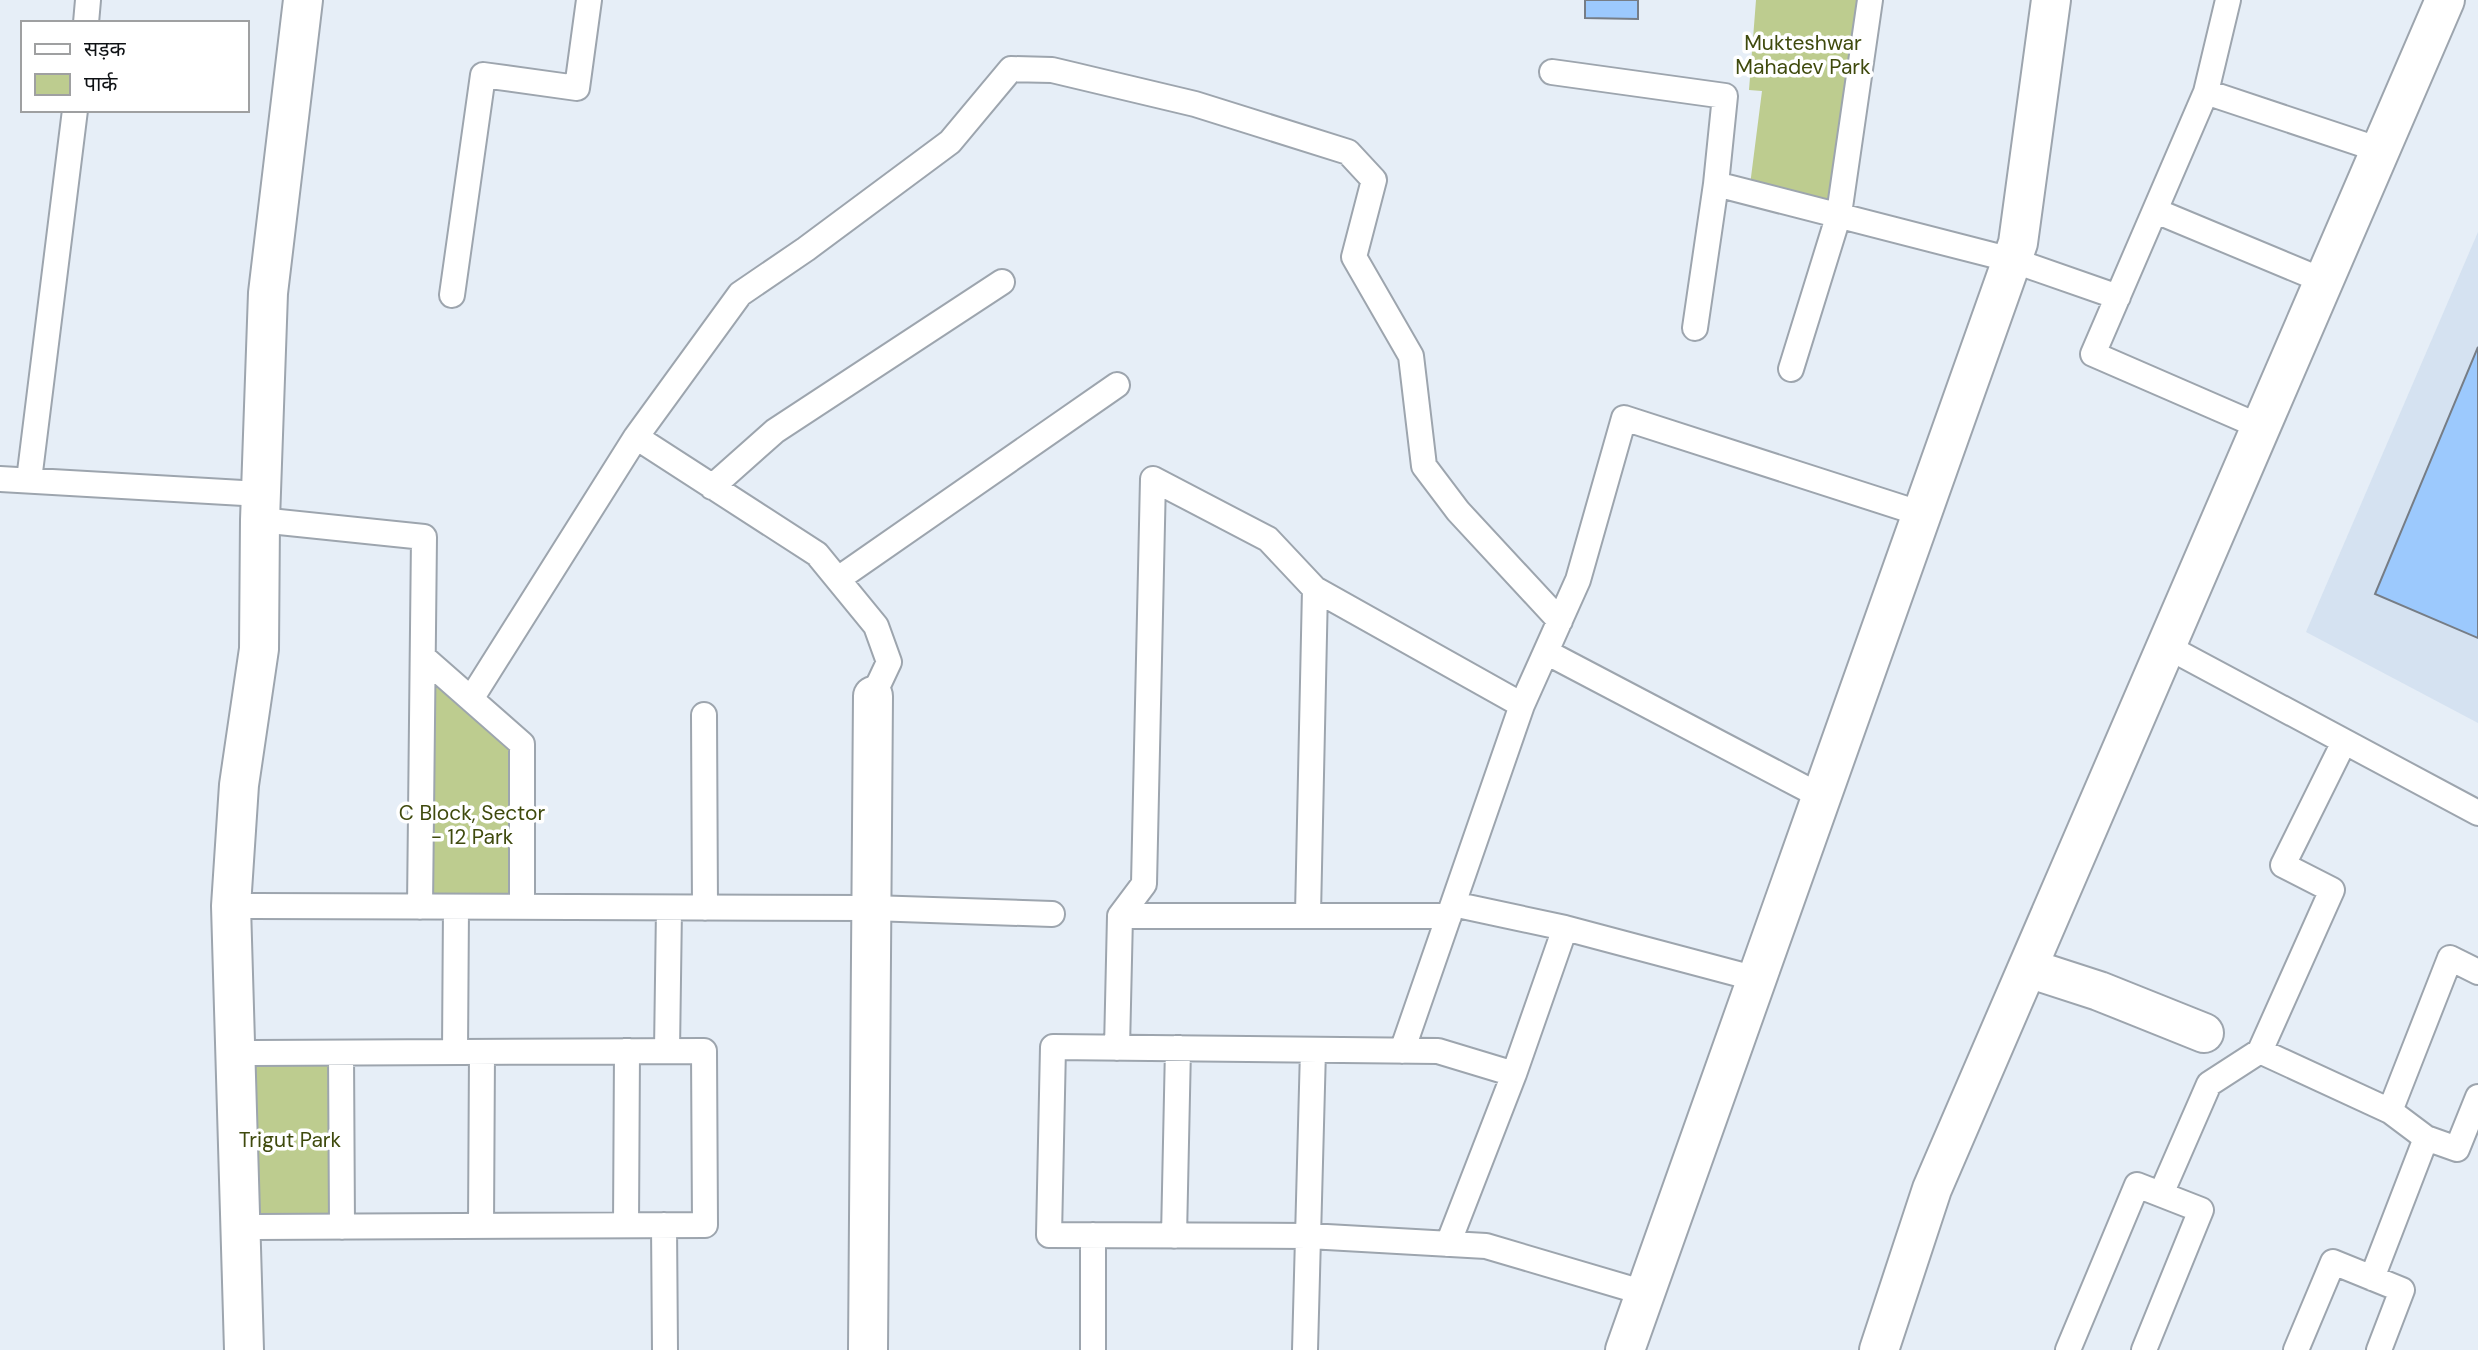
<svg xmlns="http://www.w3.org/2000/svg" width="2478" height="1350" font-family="'DM Sans','Noto Sans Devanagari',sans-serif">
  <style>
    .built { fill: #d5e2f1 }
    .green { fill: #bdcc8f }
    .building { fill: #9cc9fd; stroke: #767d86; stroke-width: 2 }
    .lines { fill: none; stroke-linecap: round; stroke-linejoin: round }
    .lane-casing { stroke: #9da5ae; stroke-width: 28 }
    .street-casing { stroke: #9da5ae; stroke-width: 42 }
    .secondary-casing { stroke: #9da5ae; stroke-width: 42 }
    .lane { stroke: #fff; stroke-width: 24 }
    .street { stroke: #fff; stroke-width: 38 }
    .secondary { stroke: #fff; stroke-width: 38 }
    .labels { text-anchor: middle; stroke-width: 7; stroke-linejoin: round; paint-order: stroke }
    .park-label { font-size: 21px; fill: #3f4a0d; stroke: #fff }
  </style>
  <rect width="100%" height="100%" fill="#e6eef7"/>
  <path class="built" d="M2478,232V723L2306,632Z"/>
  <path class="green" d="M1756,0H1864L1834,208L1750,185L1762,91L1749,90Z
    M427,665L519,746V904L425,903Z
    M241,1057L336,1058L339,1222L245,1223Z"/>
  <path class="building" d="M1585,0H1638V19L1585,18Z
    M2478,347V638L2375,594Z"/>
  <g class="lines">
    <g class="lane-casing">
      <path id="lane" d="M2228,0L2206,92L2093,354L2261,427
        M86,23L88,0
        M1552,72L1725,96L1716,184L1695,328
        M2206,92L2380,150
        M1716,184L2012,260L2118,297
        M2156,211L2324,281
        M452,295L483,75L577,88L589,0
        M1791,369L1839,214L1870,0
        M636,437L817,554L876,626L889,662L873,696
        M0,479L261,494
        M29,480L75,110
        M712,487L775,431L1002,282
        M260,520L424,537L420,907
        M838,579L1117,385
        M2166,646L2478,813
        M1546,652L1822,797
        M423,657L522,744V907
        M471,699L636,437L740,294L806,249L950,142L1011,69L1052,70L1195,104L1348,152L1374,180L1354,257L1411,356L1424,466L1458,511L1560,621
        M704,715L705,908
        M1453,904L1565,928L1757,979
        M231,906L871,908L1052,914
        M1308,914L1315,589
        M1120,916H1449
        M2478,972L2450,958L2390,1111L2426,1138L2457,1149L2478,1097
        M1117,1048L1120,916L1144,884L1153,479L1268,539L1315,589L1522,705
        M667,1051L669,908
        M1402,1051L1522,705L1578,580L1624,418L1922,514
        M2260,1051L2390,1111
        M455,1052L456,907
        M236,1053L704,1051L705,1225L241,1227
        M341,1053L342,1227
        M1514,1074L1438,1051L1053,1047L1049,1235L1309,1236L1486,1246L1645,1293
        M2161,1194L2209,1084L2260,1051L2332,890L2283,865L2344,742
        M626,1225L627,1051
        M664,1225L665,1350
        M481,1226L482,1052
        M1093,1235V1350
        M1174,1236L1178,1048
        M1448,1244L1514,1074L1565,928
        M2372,1278L2426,1138
        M1305,1350L1313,1050
        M2068,1350L2137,1185L2201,1210L2144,1350
        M2296,1350L2333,1262L2402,1290L2379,1350"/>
    </g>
    <g class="street-casing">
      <path id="street" d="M2028,968L2099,991L2204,1033
        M244,1350L231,906L239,785L259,649L260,520L268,293L303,0
        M868,1350L873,696
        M1625,1350L2018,243L2051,0"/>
    </g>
    <g class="secondary-casing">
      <path id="secondary" d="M1879,1350L1932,1189L2445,0"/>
    </g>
    <use href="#lane" class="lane"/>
    <use href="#street" class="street"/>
    <use href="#secondary" class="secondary"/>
  </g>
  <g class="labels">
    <g class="park-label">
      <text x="1803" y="50">Mukteshwar<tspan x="1803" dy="24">Mahadev Park</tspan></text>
      <text x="472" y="820">C Block, Sector<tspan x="472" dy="24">- 12 Park</tspan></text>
      <text x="290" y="1147">Trigut Park</text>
    </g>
  </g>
  <rect x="21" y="21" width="228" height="91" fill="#ffffff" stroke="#9fa0a1" stroke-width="2"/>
  <rect x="35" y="44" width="35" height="10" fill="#ffffff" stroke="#9fa0a1" stroke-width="2"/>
  <text x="84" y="56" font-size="21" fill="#0f1215">सड़क</text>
  <rect x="35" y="74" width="35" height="21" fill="#bdcc8f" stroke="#9fa0a1" stroke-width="2"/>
  <text x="84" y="91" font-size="21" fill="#0f1215">पार्क</text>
</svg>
